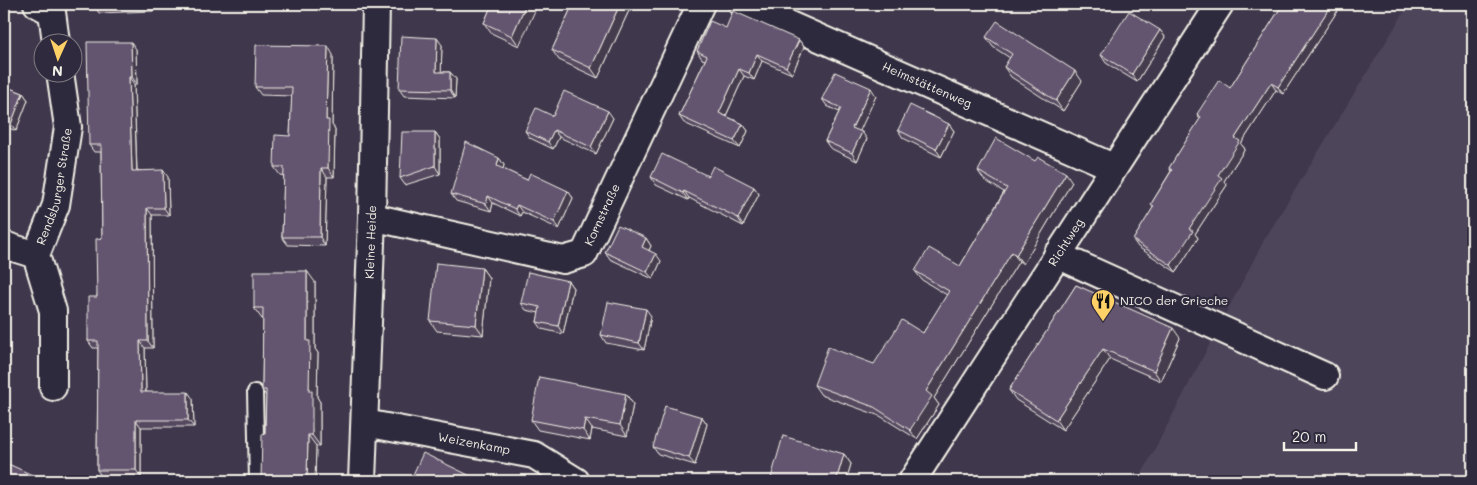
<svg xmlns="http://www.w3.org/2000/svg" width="1477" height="485" font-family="Mali,sans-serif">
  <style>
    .built { fill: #4d445a }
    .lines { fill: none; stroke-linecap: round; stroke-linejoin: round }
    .service-casing { stroke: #f4f1e8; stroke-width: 18 }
    .minor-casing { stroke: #f4f1e8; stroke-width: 30 }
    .service { stroke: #2f2a3d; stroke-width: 14 }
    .minor { stroke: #2f2a3d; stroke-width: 26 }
    .wall { fill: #554960; stroke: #f4f1e8 }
    .shaded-wall { fill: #453c4e; stroke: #f4f1e8 }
    .building { fill: #635570; stroke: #f4f1e8 }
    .labels { text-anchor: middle; stroke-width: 4.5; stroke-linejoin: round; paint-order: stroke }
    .street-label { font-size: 12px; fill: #f4f1e8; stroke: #2f2a3d }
    .poi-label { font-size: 12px; fill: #f4f1e8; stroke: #2f2a3d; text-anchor: start }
  </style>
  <rect width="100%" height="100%" fill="#3f374c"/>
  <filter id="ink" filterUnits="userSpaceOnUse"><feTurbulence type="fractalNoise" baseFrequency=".02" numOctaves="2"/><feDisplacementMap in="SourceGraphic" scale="10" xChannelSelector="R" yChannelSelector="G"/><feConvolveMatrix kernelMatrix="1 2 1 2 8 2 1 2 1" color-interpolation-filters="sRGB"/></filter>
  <g filter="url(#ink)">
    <path class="built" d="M1409,4H1473V481H1138L1264,240Z"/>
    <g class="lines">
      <g class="service-casing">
        <path id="service" d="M255,392L257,481"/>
      </g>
      <g class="minor-casing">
        <g id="minor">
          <path d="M37,4L52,12L56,42"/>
          <path id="s1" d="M742,4L1113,167"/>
          <path id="s2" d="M372,217L563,260L584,254L701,4"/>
          <path d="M4,245L36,255"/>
          <path d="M1057,255L1325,376"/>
          <path id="s3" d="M53,387V311L36,255L56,205L68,127L60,72"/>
          <path id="s4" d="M365,423L534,455L576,481"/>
          <path id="s5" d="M362,481L372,217L376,4"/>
          <path id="s6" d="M912,481L1220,4"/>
        </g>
      </g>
      <use href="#service" class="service"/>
      <use href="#minor" class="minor"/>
    </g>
    <path class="wall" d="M93,4H153V11L99,13Z
      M290,4H328L327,8L292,7Z
      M492,4L519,46L491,33L484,23Z
      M573,4H632L598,78L559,60L552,50Z
      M1283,4H1342L1283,94L1276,90L1241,144L1245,149L1224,181L1227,185L1195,234L1198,238L1176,272L1138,247L1133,240L1153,208L1151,204L1171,171L1169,168L1200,119L1197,114L1230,88Z
      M726,28L799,40L804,47L792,74L762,61L754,80L744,76L726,116L743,124L748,131L740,148L684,123L679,116L705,60L702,59L697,51Z
      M1160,30L1165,37L1137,82L1106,63L1101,55Z
      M986,37L1082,81L1063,111L1011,77L1004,67L1010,58L993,47Z
      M442,45L441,72H450L456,79L455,98L404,96L399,89Z
      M136,49L137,84H134L137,170L168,177L169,215H152L153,348H145L146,392L193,399L194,427H141V477H102L97,470L98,348H93L88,341L97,297L102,238L101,152H94L89,145Z
      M333,55L332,125L335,129L334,177H327L325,246L288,245L282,237L284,176L280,175L274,167L290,136L292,96L261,95L255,87Z
      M4,86L23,93L28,100L16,131L4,126Z
      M876,96L859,131L867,139L857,161L830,148L825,141L839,112L827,106L822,99Z
      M553,116L613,118L596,154L559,137L553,149L530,138L525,131Z
      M949,124L954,131L941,157L903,138L898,130Z
      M435,132L440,139V174L405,185L400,178Z
      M499,158L504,165L503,169L527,180L568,191L573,198L559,229L522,212L520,216L493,203L491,211L456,201L451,194Z
      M1035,161L1072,182L1023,264L1019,261L934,398L939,405L917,439L880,416L821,395L814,385L874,364L923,333L947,295L922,280L915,271L960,266L1004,192L984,180L978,171Z
      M708,176L754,187L759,194L743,226L689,198L688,200L656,185L651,177Z
      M646,238L651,246L649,250L661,261L653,279L610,259L605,252Z
      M482,268L489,278L483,335L437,331L430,321Z
      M568,281L573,288L563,334L542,329L537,322L539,313L526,310L521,303Z
      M315,282V349L318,353L317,397L320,402V446H316L315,481H262L265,434L266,396L262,390L263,319H262L254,308Z
      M1076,285L1180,338L1161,381L1110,359L1063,430L1016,400L1009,390Z
      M651,316L644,350L606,343L601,335Z
      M626,394L633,404L627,436L592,429L590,440L538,430L531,420Z
      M702,417L707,424L695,465L658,454L653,447Z
      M844,454L851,464L846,481H773L771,478Z"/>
    <path class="shaded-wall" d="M148,4H153V11Z
      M526,4H538L519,46L512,36Z
      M620,4H632L598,78L591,68Z
      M1332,4H1342L1283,94L1278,87Z
      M1160,30L1165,37L1137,82L1132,74Z
      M437,38L442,45L441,79L436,72Z
      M799,40L804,47L792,74L786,67Z
      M131,42L136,49L137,84L132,77Z
      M328,46L333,55L332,125L335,129L334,177L328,168L326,120Z
      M757,54L762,61L754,80L749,73Z
      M739,69L744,76L724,120L719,113Z
      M1075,71L1082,81L1063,111L1056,101Z
      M450,72L456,79L455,98L450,90Z
      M129,77L134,84L137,178L132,171Z
      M1271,83L1276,90L1241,144L1245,149L1224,181L1227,185L1195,234L1198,238L1176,272L1171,265L1189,229L1218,175L1235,138Z
      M871,88L876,96L858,135L852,128Z
      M23,93L28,100L16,131L11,124Z
      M608,111L613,118L596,154L591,147Z
      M743,124L748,131L740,148L734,141Z
      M949,124L954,131L941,157L936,149Z
      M554,130L559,137L553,149L548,142Z
      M435,132L440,139V174L435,166Z
      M862,132L867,139L857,161L852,153Z
      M499,158L504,165L502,173L497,166Z
      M321,168L327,177L325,246L320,237Z
      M163,170L168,177L169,215L164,208Z
      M1066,173L1072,182L1023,264L1016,255Z
      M754,187L759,194L743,226L738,218Z
      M568,191L573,198L559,229L554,222Z
      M684,191L689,198L688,200L683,193Z
      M488,196L493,203L491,211L486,204Z
      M517,205L522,212L520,216L515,209Z
      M147,208L152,215L153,348L148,341Z
      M646,238L651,246L647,254L642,247Z
      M1012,252L1019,261L934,398L939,405L917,439L910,430L926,391Z
      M656,254L661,261L653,279L647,272Z
      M482,268L489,278L483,335L476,325Z
      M307,271L315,282V349L318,353L317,397L320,402V446L312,435L309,391L307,341Z
      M568,281L573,288L563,334L558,326Z
      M646,309L651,316L644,350L639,343Z
      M1173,328L1180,338L1161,381L1154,371Z
      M140,341L145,348L146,399L141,392Z
      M1103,349L1110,359L1063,430L1056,420Z
      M188,392L193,399L194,427L188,420Z
      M626,394L633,404L627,436L620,425Z
      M702,417L707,424L695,465L689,458Z
      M585,419L592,429L590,440L583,430Z
      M136,420L141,427V477L136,470Z
      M308,435L316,446L315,481H307Z
      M844,454L851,464L846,481H836Z"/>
    <path class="building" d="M492,4H526L512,36L484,23Z
      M573,4H620L591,68L552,50Z
      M1283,4H1332L1278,87L1271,83L1235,138L1240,141L1218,175L1222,178L1189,229L1193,231L1171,265L1133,240L1154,206L1151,204L1172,170L1169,168L1201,117L1197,114L1219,80L1230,88Z
      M733,11L799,40L786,67L757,54L749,73L739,69L719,113L743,124L734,141L679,116L707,56L697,51L710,21L726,28Z
      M1129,11L1160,30L1132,74L1101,55Z
      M997,21L1075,71L1056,101L1004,67L1012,54L986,37Z
      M401,36L437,38L436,72H450V90L399,89Z
      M87,42H131L132,77H129L132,171L163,170L164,208H147L148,341H140L141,392H188V420H136V470H97L98,341H88V297H97L96,239L102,238L101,145H89Z
      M256,45L328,46L326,120H329L328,168H321L320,237H282L284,167H274L275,135L290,136L292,87H255Z
      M835,72L871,88L852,128L862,132L852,153L825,141L841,108L822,99Z
      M4,86L23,93L11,124L4,121Z
      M564,91L608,111L591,147L554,130L548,142L525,131L536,108L553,116Z
      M910,105L949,124L936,149L898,130Z
      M402,132H435V166L400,178Z
      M996,138L1035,161L1038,157L1066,173L1016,255L1012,252L926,391L932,396L910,430L874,407L814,385L828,347L874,364L902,320L923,333L949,291L915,271L929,248L960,266L1007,188L978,171Z
      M466,142L499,158L497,166L527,180L530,173L568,191L554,222L517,205L515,209L488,196L486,204L451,194Z
      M662,154L708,176L713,166L754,187L738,218L684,191L683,193L651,177Z
      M618,225L646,238L642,247L656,254L647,272L605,252Z
      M436,263L482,268L476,325L430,321Z
      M254,271H307V341H310L309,391H312V435H308L307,481H264L261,480L262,434H265L266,390H262L263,308H254Z
      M528,272L568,281L558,326L537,322L540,307L521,303Z
      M1076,285L1173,328L1154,371L1103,349L1056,420L1009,390Z
      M608,302L646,309L639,343L601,335Z
      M539,377L626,394L620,425L585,419L583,430L531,420Z
      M665,406L702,417L689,458L653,447Z
      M783,436L844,454L836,481H782L771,478Z
      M423,453L481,481H410Z
      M4,462L41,479L40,481H4Z
      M487,477L496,481H485Z"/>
  </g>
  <defs>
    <g id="restaurant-pin" transform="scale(1.25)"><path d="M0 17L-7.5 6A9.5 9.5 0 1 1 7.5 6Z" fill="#ffd166" stroke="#2f2a3d"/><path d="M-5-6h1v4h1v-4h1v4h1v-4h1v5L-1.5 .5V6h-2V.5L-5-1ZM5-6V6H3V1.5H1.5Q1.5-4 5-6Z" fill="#111"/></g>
  </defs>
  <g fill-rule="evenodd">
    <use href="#restaurant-pin" x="1103" y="301"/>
  </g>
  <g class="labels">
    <g class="street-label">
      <text dy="4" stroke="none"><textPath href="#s1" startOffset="202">Heimstättenweg</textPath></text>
      <text dy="4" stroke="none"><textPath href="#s3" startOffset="206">Rendsburger Straße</textPath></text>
      <text dy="4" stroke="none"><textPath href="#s2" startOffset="261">Kornstraße</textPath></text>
      <text dy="4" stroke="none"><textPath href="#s6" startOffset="284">Richtweg</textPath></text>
      <text dy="4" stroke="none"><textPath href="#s5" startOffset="239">Kleine Heide</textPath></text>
      <text dy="4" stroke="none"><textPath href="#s4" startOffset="111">Weizenkamp</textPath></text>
    </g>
    <g class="poi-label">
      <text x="1120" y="305">NICO der Grieche</text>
    </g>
  </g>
  <rect width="1477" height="485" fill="none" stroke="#2f2a3d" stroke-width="20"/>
  <rect x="10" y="10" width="1457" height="465" fill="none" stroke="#f4f1e8" stroke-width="2" filter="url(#ink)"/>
  <g transform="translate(58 58) rotate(183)"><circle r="24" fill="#2f2a3d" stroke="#7e7a81"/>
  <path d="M0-4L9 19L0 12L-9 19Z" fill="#ffd166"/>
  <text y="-8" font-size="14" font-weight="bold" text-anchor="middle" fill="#f4f1e8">N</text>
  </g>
  <path d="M1284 442v8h72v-8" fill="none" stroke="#f4f1e8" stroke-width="2.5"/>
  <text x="1292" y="442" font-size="15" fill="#f4f1e8" stroke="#2f2a3d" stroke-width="4" paint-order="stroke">20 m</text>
</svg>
